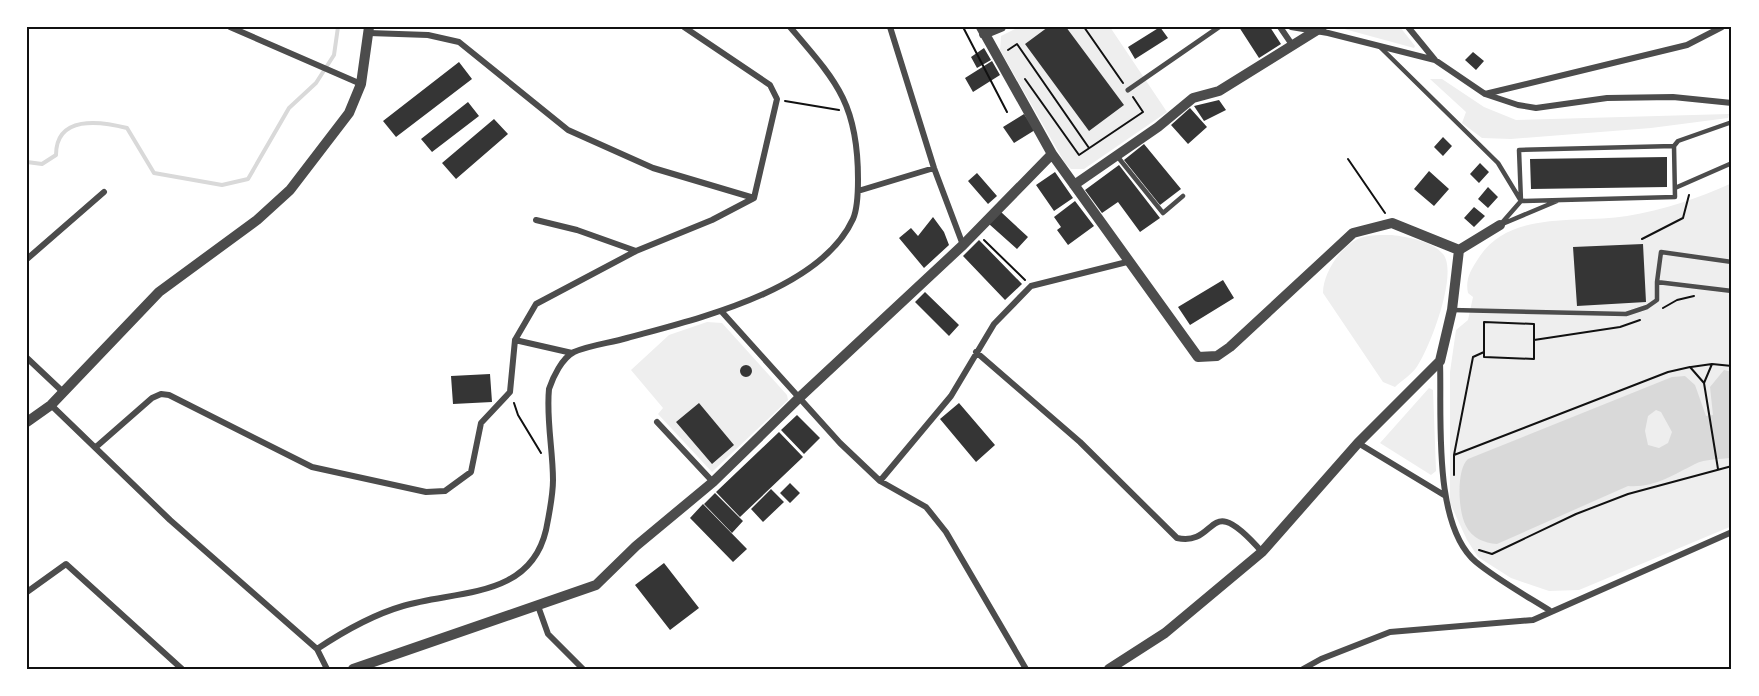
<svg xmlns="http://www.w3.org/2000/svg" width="1759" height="696" font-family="Commissioner,sans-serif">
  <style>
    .green { fill: #eee }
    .water { fill: #d9d9d9; fill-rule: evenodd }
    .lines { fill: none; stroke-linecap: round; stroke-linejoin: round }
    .stream { stroke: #d9d9d9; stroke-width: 4 }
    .building { fill: #353535 }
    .path { stroke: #111; stroke-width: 2 }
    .service { stroke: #4c4c4c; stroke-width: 4.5 }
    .pedestrian { stroke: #4c4c4c; stroke-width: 5 }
    .minor { stroke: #4c4c4c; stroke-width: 6 }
    .tertiary { stroke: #4c4c4c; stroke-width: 10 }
    .neatline { fill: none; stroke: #111; stroke-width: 2 }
  </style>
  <rect width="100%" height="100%" fill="#fff"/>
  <path class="green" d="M1019,27H1110L1167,112L1084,169H1071L1065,163L1000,50L1001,36Z
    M1337,27H1400L1415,46L1414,48Z
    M1430,79H1442L1484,107L1516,120L1729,114L1728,118L1651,128L1511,139L1482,138L1462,123L1466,112Z
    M1732,183V526L1579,590L1549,591L1511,578L1478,557L1467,540L1450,503V372L1456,330L1468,320L1473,297L1468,293C1465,279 1471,270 1478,259C1509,209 1579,224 1627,216C1663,210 1699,198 1732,183Z
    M1392,235C1408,237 1432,241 1443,254C1459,273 1429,350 1416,368C1411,375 1401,381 1395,387L1383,382L1323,293C1323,274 1338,251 1354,241C1365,234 1380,235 1392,235Z
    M707,322L722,323L787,395L788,400L712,472L658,414L663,408L631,370L669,335Z
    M1429,388L1433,390L1436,471L1431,475L1380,443Z"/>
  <path class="water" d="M1724,370L1732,372V458C1720,459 1705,459 1695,464C1673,475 1654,488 1628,486L1497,544C1484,543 1472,538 1466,526C1458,512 1456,469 1468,459L1672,377L1685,376L1695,385L1706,416L1713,415L1710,387ZM1656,410L1661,412L1672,432L1668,443L1659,448L1648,445L1645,431L1648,416Z"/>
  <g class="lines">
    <path class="stream" d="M27,162L42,164L56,155C56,115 100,121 127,128L154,173L222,185L248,179L289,108L316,83L334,55L338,27"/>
  </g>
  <path class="building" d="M1048,27H1066L1124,105L1089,131L1025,44Z
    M1160,27L1168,38L1135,59L1128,47Z
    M1239,27H1270L1281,44L1259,58Z
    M984,48L991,60L977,68L971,57Z
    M1473,52L1484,61L1476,70L1465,60Z
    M992,61L1000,75L973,92L965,78Z
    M459,62L472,79L396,137L383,121Z
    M1219,100L1226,110L1204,121L1194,106Z
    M468,102L479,116L432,152L421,139Z
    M1190,108L1207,127L1188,144L1171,125Z
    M1024,114L1035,130L1014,143L1003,127Z
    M494,119L508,134L456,179L442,163Z
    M1443,137L1452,146L1443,156L1434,147Z
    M1144,144L1181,189L1160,205L1124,160Z
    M1667,157V187L1531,189L1530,159Z
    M1480,163L1489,172L1479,183L1470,174Z
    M1119,165L1160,218L1140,232L1118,202L1102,213L1085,190Z
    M1429,171L1449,189L1434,206L1414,189Z
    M1055,172L1073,198L1054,211L1036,185Z
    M977,173L997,196L988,204L968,181Z
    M1488,187L1498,197L1488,208L1478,199Z
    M1075,201L1094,226L1068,245L1057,230L1061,227L1054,217Z
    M1474,207L1485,216L1474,227L1464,218Z
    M1001,212L1028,237L1017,249L989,224Z
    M933,217L944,232L949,245L924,268L899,238L911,228L918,236Z
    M979,240L1022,284L1005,300L963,256Z
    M1643,244L1646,302L1577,306L1573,247Z
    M1223,280L1234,298L1190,325L1178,307Z
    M925,292L959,325L949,336L915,302Z
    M740 371a6 6 0 1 1 12 0a6 6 0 1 1-12 0Z
    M490,374L492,402L453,404L451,376Z
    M699,403L734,445L712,464L676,422Z
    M959,403L995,445L976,462L940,419Z
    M797,415L820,438L804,454L781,430Z
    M779,432L803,457L740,517L716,492Z
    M790,483L800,493L790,503L780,493Z
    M771,489L784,502L763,522L751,509Z
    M715,493L743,521L732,533L704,504Z
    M703,504L747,549L733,562L690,518Z
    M664,563L699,608L670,630L635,585Z"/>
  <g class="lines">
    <path class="path" d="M963,27L1007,112
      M1075,27H1076
      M1084,27L1123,83
      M1008,50L1017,44L1089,148
      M1025,79L1079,155L1143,112L1133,97
      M785,101L839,110
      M1348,159L1385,213
      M1642,239L1683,218L1689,195
      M984,240L1025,280
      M1663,308L1677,300L1694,296
      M1484,322L1534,324V359L1484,357Z
      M1534,340L1620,327L1640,320
      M1691,367L1712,364
      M1704,383L1718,469
      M514,403L518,415L541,453
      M1454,455L1668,372L1690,367L1704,383L1712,364L1732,366
      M1454,475V455L1473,357L1484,352
      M1479,550L1492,554L1576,514L1628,494L1732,466"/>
    <path class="service" d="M1380,47L1498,163L1521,201L1500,225L1557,201
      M1674,146L1675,197L1521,201L1519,150Z
      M1674,146L1678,141L1732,122
      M1117,156L1163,213L1183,196
      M1675,188L1732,163
      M1732,262L1661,252L1657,282L1732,291
      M1452,310L1626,314L1647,307L1657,300V282"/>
    <path class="pedestrian" d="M1128,90L1219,27"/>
    <path class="minor" d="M230,27L361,84
      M890,27L934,168L963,245
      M1280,27L1293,46
      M1291,27L1328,33L1435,60
      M1408,27L1435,60L1485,94L1518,105L1536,108L1607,98L1673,97L1732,103
      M369,33L428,35L459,42L568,130L653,168L754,198
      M1485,94L1687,45L1722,27
      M858,191L934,168
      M536,220L577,230L636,251
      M27,259L104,192
      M722,312L840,443L880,481L926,507L946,532L1026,669
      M515,340L536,304L636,251L712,220L754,198L777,99L770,85L684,27
      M976,352L1080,442L1177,538C1220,547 1205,487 1262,552
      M27,358L62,391
      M1440,362C1442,415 1432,525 1476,562C1498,580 1525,595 1549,610
      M51,405L170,520L317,649L327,669
      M657,422L713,482
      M1358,443L1444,495
      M96,447L152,398L161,394L169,395L312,467L426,492L445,491L471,472L481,423L510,392L515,340L572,353
      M880,481L951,396L994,324L1031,286L1127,262
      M27,592L66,564L182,669
      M538,606L548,634L583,669
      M317,649C344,631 372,615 403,606C457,590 530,599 546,530C549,515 553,496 553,480C553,450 546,419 549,389C553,377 562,358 574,352C590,345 610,343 627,338C696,319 820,291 853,219C858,208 858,191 858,179C858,103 836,81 790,27
      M1303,669L1321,659L1390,632L1533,620L1732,532"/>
    <path class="tertiary" d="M981,27L1052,154L1198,357L1217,356L1230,347L1353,233L1392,223L1459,250
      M984,34L1001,27
      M1074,185L1158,127L1193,98L1219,91L1322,27
      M27,422L51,405L159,292L257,220L290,190L349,113L361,84L369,27
      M353,669L596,585L636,546L713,482L800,397L963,245L1052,154
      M1109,669L1165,633L1262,552L1358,443L1440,361L1452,310L1459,250L1500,225"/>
  </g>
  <rect width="1759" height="696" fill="none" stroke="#ffffff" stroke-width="57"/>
  <rect x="28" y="28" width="1702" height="640" class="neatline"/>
</svg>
